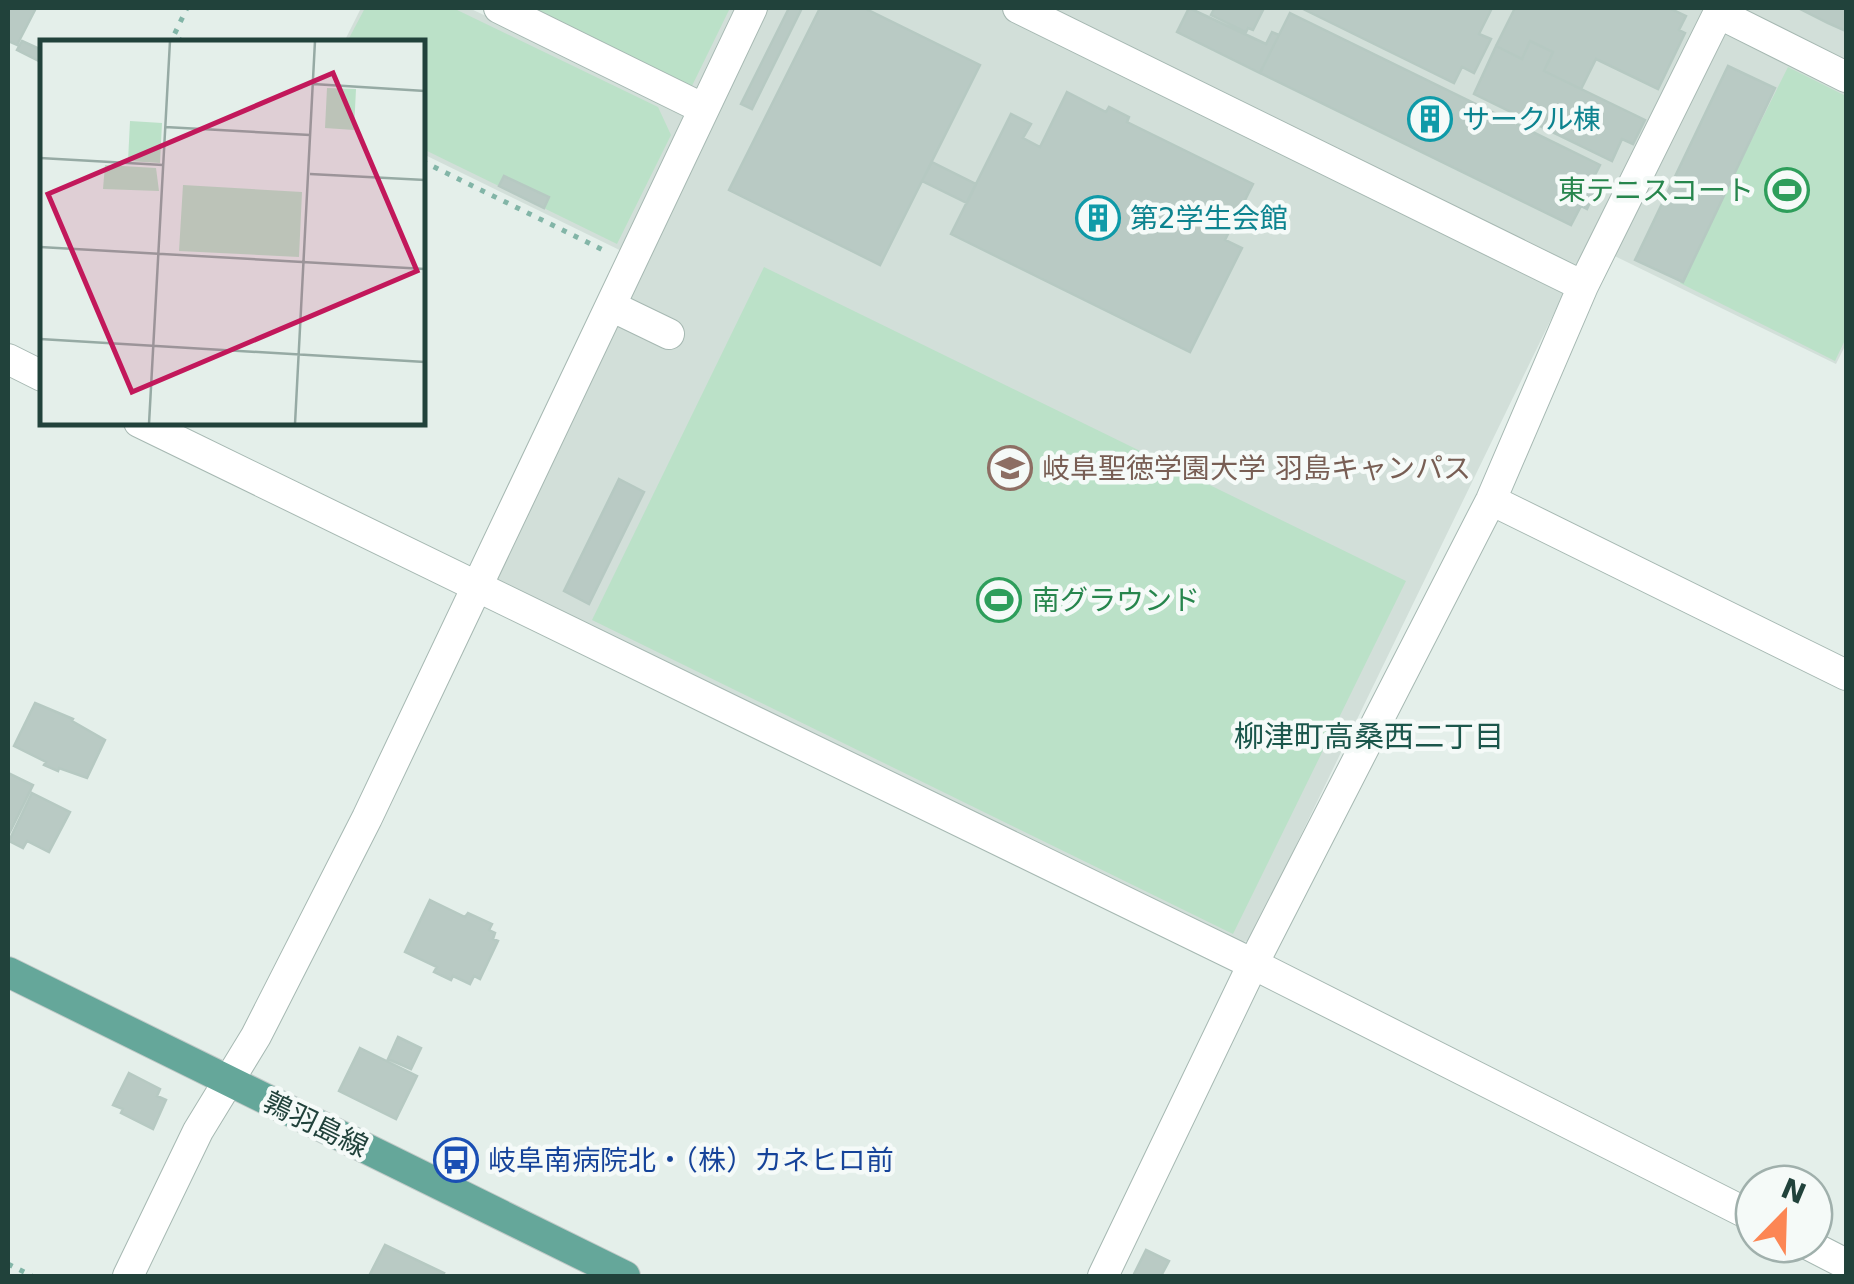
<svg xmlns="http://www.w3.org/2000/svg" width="1854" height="1284" font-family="'DejaVu Sans','Noto Sans JP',sans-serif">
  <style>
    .built { fill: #d2dfd9 }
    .green { fill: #bbe1c8 }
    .building { fill: #b9cac4; stroke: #b6c9c2; stroke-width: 2.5 }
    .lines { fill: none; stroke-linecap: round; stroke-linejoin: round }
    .minor-casing { stroke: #a6b8b2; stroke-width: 32 }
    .major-casing { stroke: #c1cac8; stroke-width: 32 }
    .path { stroke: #82b5a7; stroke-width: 5; stroke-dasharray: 5 8; stroke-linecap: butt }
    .minor { stroke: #fff; stroke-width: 30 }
    .major { stroke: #65a79a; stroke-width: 30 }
    .labels { text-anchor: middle; stroke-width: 9; stroke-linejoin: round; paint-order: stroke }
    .culture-label { font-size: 28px; fill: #0d838f; stroke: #f5faf8; text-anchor: start }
    .leisure-label { font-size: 28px; fill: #27864d; stroke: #f5faf8; text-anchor: end }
    .education-label { font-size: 28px; fill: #785e54; stroke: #f5faf8; text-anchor: start }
    .street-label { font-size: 28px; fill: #21423b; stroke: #f5faf8 }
    .transit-label { font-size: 28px; fill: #164399; stroke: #f5faf8; text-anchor: start }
    .neighbourhood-label { font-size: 30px; fill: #1b564b; stroke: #f5faf8 }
    .inset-road { fill: none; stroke: #96aaa4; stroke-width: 2.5 }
    .view { fill: #c2185b; fill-opacity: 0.15; stroke: #c2185b; stroke-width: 5 }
    .inset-edge { fill: none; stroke: #21423b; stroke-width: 5 }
  </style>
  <rect width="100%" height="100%" fill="#e4efea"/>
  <path class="built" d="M361,8H469L503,24L512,8H1846V344L1836,364L1588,243L1250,940L1227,947L492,595V572L640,260L423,154L422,42H344Z"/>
  <path class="green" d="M365,8H453L658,107L671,135L617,244L423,149L422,42H347Z
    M520,8H730L690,90Z
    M1788,67L1846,96V338L1835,361L1680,283Z
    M764,267L1406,581L1233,934L592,620Z"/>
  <path class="building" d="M8,8H36L17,45L8,41Z
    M789,8H802L752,109L741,104Z
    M820,8H864L980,65L880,265L729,190Z
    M1189,8L1266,44L1272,32L1279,35L1260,73L1177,32Z
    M1210,8H1264L1253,30L1248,28L1246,32L1211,15L1214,9Z
    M1301,8H1492L1479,34L1491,39L1474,73L1462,67L1454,83Z
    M1515,8H1669L1686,16L1679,30L1685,33L1658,89L1596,59L1581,89L1544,71L1553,52L1530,41L1522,59L1496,46Z
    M1798,8H1846V31L1828,23Z
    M1290,13L1600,165L1590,185L1596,189L1587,209L1581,206L1571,225L1260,73Z
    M22,41L42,50L41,62L17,50Z
    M1530,41L1553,52L1544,71L1645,120L1633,144L1622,139L1612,161L1474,94L1496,46L1522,59Z
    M1728,66L1775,88L1683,282L1635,260Z
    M1067,92L1106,112L1109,107L1129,117L1127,122L1253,184L1225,240L1242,248L1190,352L951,234L1011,114L1031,124L1023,138L1040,147Z
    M932,162L976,184L967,203L922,181Z
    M504,176L549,197L544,208L499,186Z
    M619,479L644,492L589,604L564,591Z
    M35,703L73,719L72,721L105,740L87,778L59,768L58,771L44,765L46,762L14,746Z
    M8,773L33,785L9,834H8Z
    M32,793L70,812L49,852L27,841L23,848L9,841Z
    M430,900L465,917L468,913L492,924L489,930L495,933L493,939L498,941L480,979L474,976L470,984L453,976L451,980L434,972L437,967L405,952Z
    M398,1037L421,1048L411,1069L388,1059Z
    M360,1048L417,1076L396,1119L339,1091Z
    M129,1073L160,1089L157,1096L166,1100L153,1129L121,1113L123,1109L113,1105Z
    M385,1245L444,1273L442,1276H369Z
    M1146,1250L1169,1261L1161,1276H1133Z"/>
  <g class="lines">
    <g class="minor-casing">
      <path id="minor" d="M499,8L704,109
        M1018,8L1583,286
        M1718,13L1846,77
        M611,306L669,334
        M8,359L42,376
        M139,422L1253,964L1754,1217
        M1491,500L1846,675
        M1807,1244L1846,1264
        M128,1276L198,1131L256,1036L367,818L752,8
        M1103,1276L1253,964L1491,500L1583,286L1721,8"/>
    </g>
    <g class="major-casing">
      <path id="major" d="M8,972L625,1276"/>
    </g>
    <path class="path" d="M183,42L174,35L187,8
      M422,161L605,251
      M8,1264L32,1276"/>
    <use href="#minor" class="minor"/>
    <use href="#major" class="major"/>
  </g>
  <defs>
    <g id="building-ring" transform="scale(2.25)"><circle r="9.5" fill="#f5faf8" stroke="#0f9aa8" stroke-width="1.5"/><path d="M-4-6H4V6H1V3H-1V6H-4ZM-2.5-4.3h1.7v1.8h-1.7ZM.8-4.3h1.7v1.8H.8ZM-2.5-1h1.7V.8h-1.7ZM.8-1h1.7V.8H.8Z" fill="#0f9aa8"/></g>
    <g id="stadium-ring" transform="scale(2.25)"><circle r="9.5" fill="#f5faf8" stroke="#2e9e5b" stroke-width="1.5"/><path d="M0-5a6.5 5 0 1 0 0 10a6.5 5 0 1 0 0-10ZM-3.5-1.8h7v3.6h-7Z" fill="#2e9e5b"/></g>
    <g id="university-ring" transform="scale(2.25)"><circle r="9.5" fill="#f5faf8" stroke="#8d6e63" stroke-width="1.5"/><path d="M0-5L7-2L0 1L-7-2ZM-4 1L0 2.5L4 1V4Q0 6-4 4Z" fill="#8d6e63"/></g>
    <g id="bus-ring" transform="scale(2.25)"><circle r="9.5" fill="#f5faf8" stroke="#1a4fb4" stroke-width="1.5"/><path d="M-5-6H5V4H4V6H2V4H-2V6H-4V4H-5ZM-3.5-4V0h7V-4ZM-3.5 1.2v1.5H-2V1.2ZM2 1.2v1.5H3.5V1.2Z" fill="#1a4fb4"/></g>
  </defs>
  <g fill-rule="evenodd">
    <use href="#building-ring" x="1430" y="119"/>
    <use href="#stadium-ring" x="1787" y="190"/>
    <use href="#building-ring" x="1098" y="218"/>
    <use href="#university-ring" x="1010" y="468"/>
    <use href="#stadium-ring" x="999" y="600"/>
    <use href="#bus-ring" x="456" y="1160"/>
  </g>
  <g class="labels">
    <g class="culture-label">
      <text x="1462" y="129">サークル棟</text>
      <text x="1130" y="228">第2学生会館</text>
    </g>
    <g class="leisure-label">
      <text x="1754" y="200">東テニスコート</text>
      <text x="1032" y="610" text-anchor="start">南グラウンド</text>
    </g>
    <g class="education-label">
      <text x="1042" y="478">岐阜聖徳学園大学 羽島キャンパス</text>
    </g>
    <g class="street-label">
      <text transform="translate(316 1124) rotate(26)" y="10">鶉羽島線</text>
    </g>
    <g class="transit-label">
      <text x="488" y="1170">岐阜南病院北・（株）カネヒロ前</text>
    </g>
    <g class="neighbourhood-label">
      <text x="1369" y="747">柳津町高桑西二丁目</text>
    </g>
  </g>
  <g transform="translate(40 40)">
    <rect width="385" height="385" fill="#e4efea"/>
    <path d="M287,48L316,49L314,90L285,88ZM90,81L122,83L120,123L88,121ZM65,125L116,128L119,151L63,149ZM143,145L262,152L259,217L139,211Z" fill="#bbe1c8"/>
    <path class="inset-road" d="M273,44L385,51M125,87L270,95M0,118L123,125M270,134L385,140M0,207L385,229M0,299L385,322M109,384L130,1M255,384L275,1"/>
    <path class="view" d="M293,33L377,231L92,352L8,154Z"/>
    <rect width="385" height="385" class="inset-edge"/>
  </g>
  <rect width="1854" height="1284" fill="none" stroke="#21423b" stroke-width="20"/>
  <g transform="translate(1784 1214) rotate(23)"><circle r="48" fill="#f5faf8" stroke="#a0b0ac" stroke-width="2.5"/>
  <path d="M0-8L18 38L0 25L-18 38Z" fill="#fc8654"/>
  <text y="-15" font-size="28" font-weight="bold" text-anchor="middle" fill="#21423b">N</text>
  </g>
</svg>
